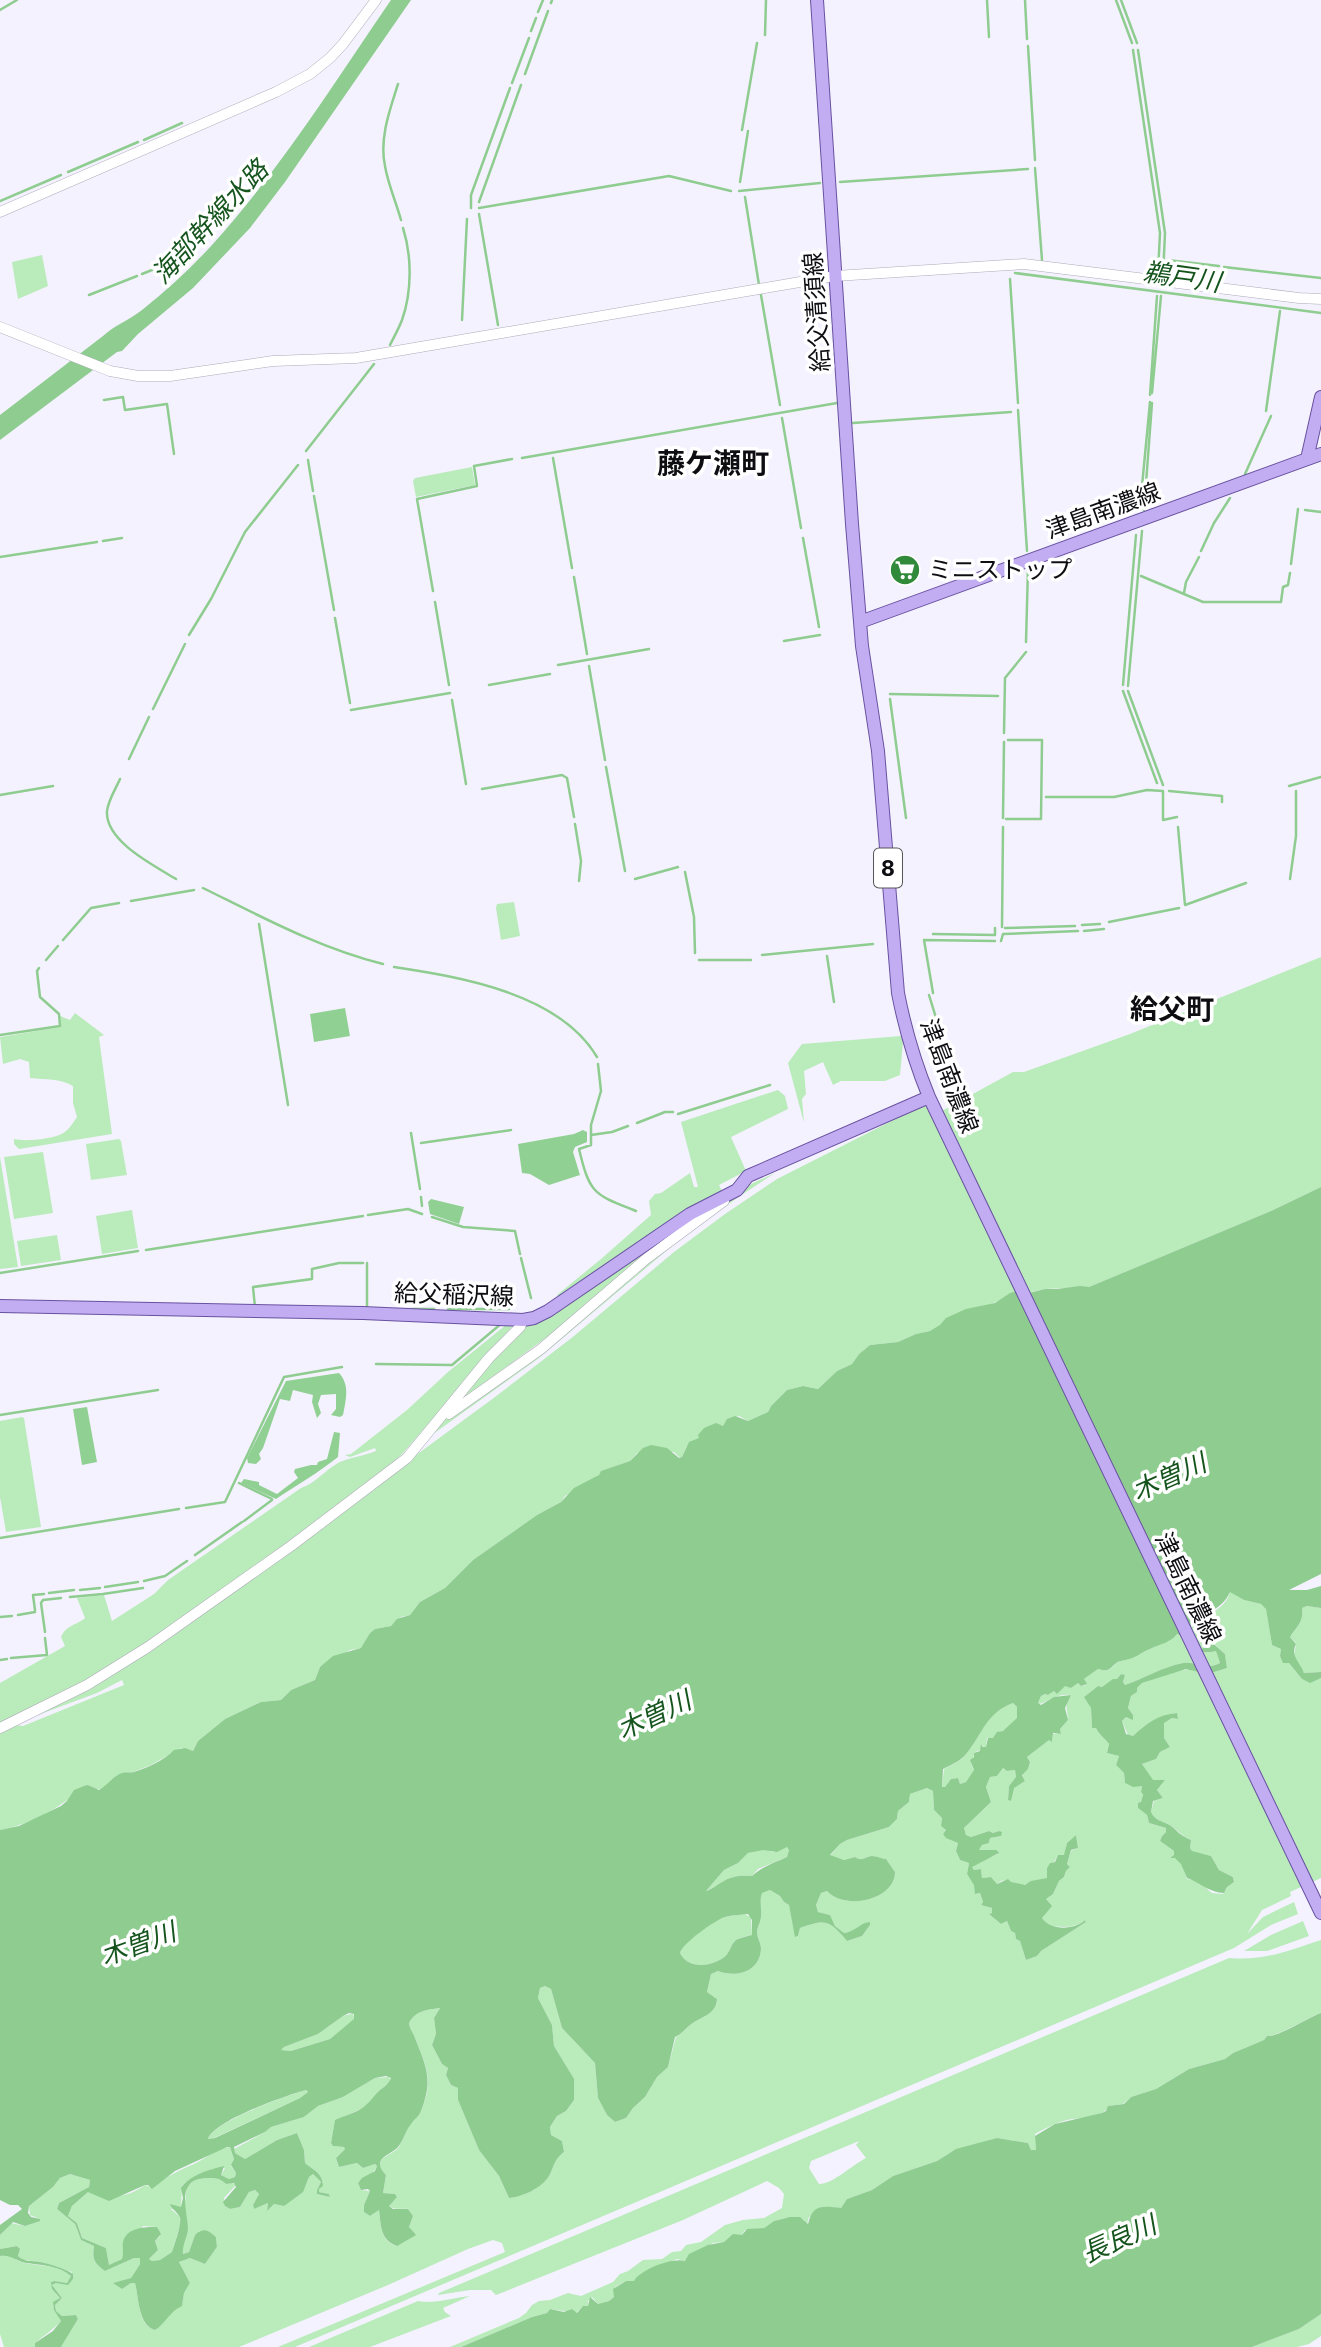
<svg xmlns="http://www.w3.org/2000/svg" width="1321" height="2347" font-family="'IBM Plex Sans','Noto Sans JP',sans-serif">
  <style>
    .green { fill: #baebbb; fill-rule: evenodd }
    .forest { fill: #91d093 }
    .water { fill: #8ecc90; fill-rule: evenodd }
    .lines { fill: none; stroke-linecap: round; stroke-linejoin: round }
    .stream { stroke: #8ecc90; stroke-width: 2.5 }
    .minor-casing { stroke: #aeabb9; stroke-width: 11 }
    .major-casing { stroke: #68519f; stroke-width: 14 }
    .minor { stroke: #fff; stroke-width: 10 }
    .major { stroke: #c2adf3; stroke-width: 12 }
    .labels { text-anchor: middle; stroke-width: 7; stroke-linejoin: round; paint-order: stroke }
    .shield { fill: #fff; stroke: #565659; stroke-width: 2 }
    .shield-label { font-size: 23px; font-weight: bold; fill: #0e0d12 }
    .street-label { font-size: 24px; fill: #0e0d12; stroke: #fff }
    .poi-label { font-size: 24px; fill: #0e0d12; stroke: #fff; text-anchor: start }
    .water-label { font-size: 26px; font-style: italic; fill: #15551d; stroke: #fff }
    .quarter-label { font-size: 28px; font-weight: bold; fill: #0e0d12; stroke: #fff }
  </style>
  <rect width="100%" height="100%" fill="#f4f2fe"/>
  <path class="green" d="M42,255L48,286L18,299L12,262Z
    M472,467L475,485L416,497L413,481L415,478Z
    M514,902L520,936L501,940L496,908L497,904Z
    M1321,957V1187L1271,1211L1089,1287L1045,1289L1005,1298L930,1331L916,1334L898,1342L870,1345L859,1354L852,1364L837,1371L818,1389L803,1386L787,1390L771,1406L768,1412L748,1421L739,1416L728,1419L723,1426L687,1446L682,1457L680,1458L674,1452L637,1453L630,1461L602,1471L599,1475L565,1496L561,1502L537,1515L473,1560L445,1588L420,1602L410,1615L401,1617L391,1626L375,1629L370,1633L362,1648L350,1650L320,1667L315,1680L291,1690L281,1700L261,1702L225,1719L198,1741L193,1751L181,1748L151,1765L133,1772L119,1775L103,1789H96L88,1785C62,1805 34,1824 0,1830V1732L14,1725L23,1726L124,1685L122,1680L97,1693L27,1719L85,1690L408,1461L495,1397L574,1336L674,1252L725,1214L777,1179L933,1100L940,1112L1013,1072H1024L1130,1034Z
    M75,1013L104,1035L99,1037L100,1045L112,1134L19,1149L14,1144V1139C26,1142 58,1139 66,1131C71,1127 74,1121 77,1117L73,1103V1086C60,1078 46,1080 30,1078L29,1062L20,1059L3,1064L0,1037L61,1027L60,1016L70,1020Z
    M901,1036L903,1042L900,1075L885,1081H841L833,1085L823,1062L804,1071L806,1094L802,1099L804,1123L788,1063L802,1044Z
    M778,1090L785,1096L788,1109L731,1137L746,1171L719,1185L722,1191L558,1297L557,1295L601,1259L651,1215L649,1201L655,1194L661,1193L690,1173L694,1187H698L681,1122Z
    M119,1139L121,1141L127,1175L91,1180L86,1144Z
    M43,1152L53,1213L14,1219L4,1157Z
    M0,1157L18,1267L0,1269Z
    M775,1173L740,1196L684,1236L539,1358L429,1437L440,1423L499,1380L736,1194L753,1183Z
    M714,1202L562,1326L457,1403L529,1318Z
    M132,1210L138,1248L102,1254L96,1216Z
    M57,1235L61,1260L21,1266L17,1241Z
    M517,1321L404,1452L387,1469L291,1541L150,1641L89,1680L0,1725V1683L65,1646L61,1637C67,1624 76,1626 85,1618L77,1598L104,1595L112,1621L154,1594L168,1580L301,1488C316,1483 325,1470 338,1463C347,1458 364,1456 376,1451L375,1448L350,1457L345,1455L351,1454L407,1410L448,1372L507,1324Z
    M22,1417L24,1418L41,1527L6,1532L0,1497V1421Z
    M1230,1591L1244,1600L1261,1604L1266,1608L1272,1645L1281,1649L1280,1656L1284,1663H1289L1302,1679L1310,1682L1321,1678V1878L1290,1892L1291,1896L1262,1910L1247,1934L1263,1917L1294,1902L1298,1914L1271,1925L1234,1948L295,2347H278L505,2252L502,2243L493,2240L468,2249L388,2285L239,2347H61L78,2319L76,2315L62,2316L56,2311L55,2305L62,2298L52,2285L56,2283L68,2284L73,2279L72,2272L41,2262L23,2260L18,2256L20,2249L17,2246L0,2249V2235L11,2223L25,2226L39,2221L40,2219L30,2215L29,2206L53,2187L60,2178L70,2174L90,2180L89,2187L59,2203L57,2209L75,2224L81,2240L94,2246C92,2259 94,2263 105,2271L134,2258H140V2264L131,2278L114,2283L122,2289L131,2283H135C139,2298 138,2326 155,2330L176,2308L182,2305L184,2293L190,2283L179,2262L190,2258L205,2264L217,2247L216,2237C208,2231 203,2227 195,2235L189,2252L183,2254L182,2245L188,2228L184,2211L187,2186L198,2178H220L226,2184L232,2183L236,2185L224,2198L225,2206L230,2209L240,2207L249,2192L255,2190L259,2194L253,2205L254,2209L268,2203L267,2211L274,2204L284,2206C297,2192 301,2199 309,2177L313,2174L321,2182L317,2190V2194L330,2197L329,2194L319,2192V2189L323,2186C323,2173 313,2170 305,2163L304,2150L297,2133L277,2140L245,2159L235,2153L234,2149L265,2132L271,2127L304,2117L318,2106L343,2097L375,2078L389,2077L391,2081L378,2092L367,2106L335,2121L331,2143L333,2146L344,2147L345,2149L336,2158L339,2167L357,2163L363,2168L375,2164L377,2166C374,2175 364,2175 358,2183L361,2190L370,2191L364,2205V2212L370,2216L379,2210C381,2225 380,2240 396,2246L415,2235L409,2227L413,2216L408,2209C401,2208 392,2211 388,2204L397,2197L395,2194L383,2193L386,2175C370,2158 390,2157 398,2148C404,2140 405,2131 410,2124C414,2119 419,2117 421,2111C434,2080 427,2068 415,2038C413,2032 410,2030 409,2023C416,2010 427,2010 440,2008L434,2018L436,2034L432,2045L442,2064L448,2068L446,2075L451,2085L458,2088V2100L479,2150L499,2176L509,2198C521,2197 542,2188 549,2176C554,2167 554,2159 564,2152L562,2141L551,2135L550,2127L557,2116L566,2111L574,2100V2080L554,2046L552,2025L538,1998L540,1988L545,1986L551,1989L562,2028L595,2063L598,2098L607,2115L615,2122L626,2118L633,2108L645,2097L657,2077L668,2067L676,2037C682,2034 684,2030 689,2026C700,2016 716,2016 717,1999L707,1992L711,1974L718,1971C736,1978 760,1972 761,1949C761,1943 757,1938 757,1932C757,1927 761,1922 761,1916C762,1908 759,1901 761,1893L770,1890L780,1896L784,1902L789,1905L796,1937L798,1936L800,1928C825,1919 830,1920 847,1941L862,1936L870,1925V1922C861,1923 855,1932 844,1933L835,1926L830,1915L818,1912L816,1905L821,1893L827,1891C845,1911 895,1900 895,1872L886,1859C882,1859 876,1856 872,1856C864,1857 863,1862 855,1857L844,1860L830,1856L840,1844L847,1840L889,1827L897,1819L898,1811L909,1802L910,1794L927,1788L933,1791L934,1810L942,1818L941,1826L946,1830L943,1834L947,1838L958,1843L956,1851L960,1860L969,1863L967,1874L975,1885V1894L980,1893L983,1902L981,1905L992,1908V1913L989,1914L1001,1924L1007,1921L1011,1931L1015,1933L1016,1939L1020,1941L1026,1960L1037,1956L1041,1951L1086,1922L1085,1920C1075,1929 1058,1928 1046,1924L1042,1918L1051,1906L1046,1899L1053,1894L1059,1881L1064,1877L1066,1871L1070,1867L1067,1864L1071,1851L1078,1848L1076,1835L1067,1843L1065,1855H1058L1054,1862L1050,1863L1047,1868V1878C1040,1880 1031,1884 1024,1885C1011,1887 1008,1874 997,1884L991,1877L982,1878L981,1869L974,1870L972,1867L973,1865L998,1854V1850H979L982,1845L989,1843L990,1838L1001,1836V1833L999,1831L993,1833L989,1831L971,1837L966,1835L964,1828L991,1802L986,1787L990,1777L997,1776L1003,1768L1007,1771L1015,1770L1016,1777L1009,1786L1008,1800L1011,1801L1013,1788L1025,1781L1022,1774L1028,1769L1030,1762L1027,1757L1050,1739L1052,1742L1053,1734H1061L1060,1729L1068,1720C1067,1705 1064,1708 1071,1695C1058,1693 1050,1701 1039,1704L1040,1708L1035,1712L1031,1705L1038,1703L1041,1696L1045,1694L1048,1695L1054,1691L1057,1693L1065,1685L1071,1688L1078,1683L1081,1686L1086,1685L1084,1679L1098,1669C1114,1674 1112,1663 1121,1661C1138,1658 1136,1655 1150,1649C1162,1643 1169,1642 1177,1634L1188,1640L1197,1652L1207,1653L1216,1650L1220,1663C1204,1671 1198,1661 1183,1663C1162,1667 1145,1678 1125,1685L1123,1682L1125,1675L1121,1674L1117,1679L1113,1680L1102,1687L1098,1686L1084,1697L1091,1707L1092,1728H1096C1099,1735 1105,1738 1109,1744L1107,1753L1119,1756L1116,1765L1124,1773L1125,1783L1132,1786H1142L1141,1792L1143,1796L1141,1802L1138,1804V1808L1147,1815L1149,1823L1166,1828V1832L1162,1836L1160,1841L1174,1851V1855L1170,1858H1176L1182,1865L1187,1879L1198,1881L1212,1893L1223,1894L1228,1886L1234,1882L1233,1877L1219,1870L1211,1856L1192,1852L1190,1848L1191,1840C1179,1834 1180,1832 1171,1826C1162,1820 1156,1822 1151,1812L1154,1801L1163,1798L1157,1790L1165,1780H1152L1142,1764L1156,1759L1160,1752L1170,1747L1164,1738L1163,1723L1172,1718L1178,1719L1176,1713C1158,1716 1146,1723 1133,1736L1128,1735L1122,1721L1126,1717L1133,1719V1715L1128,1708L1131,1696L1137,1692V1688L1142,1683L1173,1672L1189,1669L1208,1674L1227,1668L1225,1654L1209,1639H1206L1208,1646L1201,1649L1188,1634C1193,1615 1215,1616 1225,1602C1228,1599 1229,1595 1230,1591Z
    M1307,1606L1321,1608V1672L1304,1673L1294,1657L1296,1643L1290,1637C1297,1626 1304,1622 1302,1608Z
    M1013,1703L1017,1707L1018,1718L1005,1730L999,1732L993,1738H987L986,1747H984L981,1744V1750L975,1752L971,1763L974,1771L966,1782L960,1784L958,1778L951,1779L945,1787H942L944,1769C952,1764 961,1762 967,1753C983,1733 985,1713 1013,1703Z
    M787,1847L789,1850L787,1857L758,1869L752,1876C741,1875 731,1876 722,1882C715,1886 713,1889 706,1891L724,1870L738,1863L748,1853L763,1849L773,1852Z
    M744,1914L751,1917L752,1935C747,1936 741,1937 736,1940C730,1945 730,1954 723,1958C710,1967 688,1969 680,1953C682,1944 711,1923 720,1919C728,1915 736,1916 744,1914Z
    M1303,1921L1309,1936L1267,1951H1244L1271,1935Z
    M1321,1940V2013C1306,2018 1280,2036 1267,2036L1264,2040L1233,2053L1225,2059L1189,2069L1156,2089L1131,2097L1123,2104L1109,2106C1102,2119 1080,2117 1067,2120C1056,2123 1045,2128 1035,2134L1036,2150H1031L1028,2143L997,2138L951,2152L937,2161L893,2176L872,2190L847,2199L841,2208L809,2217L807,2224L803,2219L786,2218L774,2221L764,2228L745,2230L742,2235C729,2237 736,2233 724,2242L713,2243L685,2261L677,2259L661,2265L634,2281H626L615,2287L614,2297L609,2301L598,2304L592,2297L588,2301V2306L582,2307L576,2313L550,2309L547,2313L532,2317L461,2347H450L519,2318L526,2313L532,2305L539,2301L550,2300L568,2293L581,2296L613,2282L620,2274L628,2271L643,2260L662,2259L672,2252L681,2251L686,2245L701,2242L725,2225L743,2220L764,2218L782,2208L784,2194L779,2188L767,2181L683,2220L496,2295L491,2290H470L438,2295L439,2293L1229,1958C1264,1961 1288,1951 1321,1940ZM859,2141L856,2145L866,2158C852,2165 833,2184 819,2184L809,2168L811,2161Z
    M351,2014H353L355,2019L330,2039L291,2051L281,2050L284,2047L318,2034L343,2016Z
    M306,2090L308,2092L300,2098L214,2138L208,2139C212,2122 288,2095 306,2090Z
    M230,2147L234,2159L231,2166L236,2173L235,2177L229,2179L221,2175L225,2168C208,2169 194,2174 182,2186L181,2207L171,2209L179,2216L181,2222L172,2252L160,2260L152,2261L149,2259L158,2250L155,2241L160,2236L157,2227L143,2226L122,2259L109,2265L106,2248L82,2238L77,2223L68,2216L72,2206L88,2192C111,2196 124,2200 145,2185L153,2188C167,2175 181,2170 198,2162C209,2156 217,2148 230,2147Z
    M9,2255C14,2258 19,2262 25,2263C40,2266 59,2265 71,2276L67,2283L52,2281V2289L60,2298L55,2301L53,2306L61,2321C53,2330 44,2335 35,2343V2347H4L0,2334V2256Z
    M470,2296L443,2308L445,2312L451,2316L370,2347H309L418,2301C434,2304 452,2298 470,2296Z
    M1321,2314V2336L1309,2344L1297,2347H1252L1299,2329Z"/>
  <path class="forest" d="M345,1008L350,1036L314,1042L310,1014Z
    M583,1130L587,1132V1142L575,1147L573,1152L580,1175L549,1185L530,1174L522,1173L518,1144L574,1134Z
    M431,1199L464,1207L459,1224L430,1214L428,1202Z
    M339,1373C350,1385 346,1399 343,1415L340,1417L331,1415L336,1409V1394L321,1395L318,1404L321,1413L317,1418L312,1402L313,1395L293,1390L290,1401L280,1399L263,1448L259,1454L261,1459L256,1464L248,1463L247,1458L286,1381Z
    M87,1407L97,1462L82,1465L73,1409Z
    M334,1432L340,1433L338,1457C318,1473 297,1485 276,1499L241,1483L244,1479L259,1482V1485L277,1494L298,1478L294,1472L295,1469L311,1465H317L318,1462L327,1459Z"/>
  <path class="water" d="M391,0H411L285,182L250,228L193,288L138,334L122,351L117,352L0,440V415L103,336C116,324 128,321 142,310C167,290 191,268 212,245C280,170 334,83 391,0Z
    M1321,1187V1574L1289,1590H1307L1321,1586V1608L1307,1606L1302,1608C1304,1622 1297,1626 1290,1637L1296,1644C1290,1656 1300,1662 1304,1673L1321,1672V1678L1310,1683L1302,1679L1289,1663H1283L1280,1656L1281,1649L1272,1645L1266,1609L1261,1604L1244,1600L1230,1592C1221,1612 1202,1612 1189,1628L1201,1649L1208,1646L1207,1638L1225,1654L1227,1668L1208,1674L1186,1669L1142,1683L1137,1688V1692L1131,1696L1128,1708L1133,1715V1720L1126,1717L1122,1721L1126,1734L1133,1736C1147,1723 1157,1715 1177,1713L1178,1719L1172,1718L1164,1723V1738L1170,1747L1160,1752L1156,1759L1142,1764L1153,1780H1165L1157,1790L1163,1798L1153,1801L1151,1812C1156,1822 1162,1820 1171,1826C1180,1833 1178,1834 1191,1840L1190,1848L1192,1851L1211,1856L1219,1870L1233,1877L1234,1882L1227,1887L1224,1893C1210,1893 1201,1883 1187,1878L1181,1864L1175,1858H1170L1174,1855V1851L1160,1841L1162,1836L1166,1832V1828L1149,1823L1147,1815L1138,1808V1803L1141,1802L1143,1795L1141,1792L1142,1786L1133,1787L1125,1783L1124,1773L1116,1765L1119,1756L1107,1753L1109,1744C1105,1738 1099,1735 1096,1728H1092L1091,1708L1084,1697L1098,1686L1102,1687L1113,1679H1117L1121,1674L1125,1675L1123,1682L1125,1685C1145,1678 1162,1667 1183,1663C1198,1661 1204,1671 1220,1663L1216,1651C1192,1657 1196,1642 1177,1634C1170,1643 1162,1643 1150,1649C1136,1655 1138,1658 1121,1661C1111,1663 1113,1674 1098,1669L1084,1679L1087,1684L1081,1686L1078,1683L1071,1688L1065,1686L1057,1694L1054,1691L1048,1695L1045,1694L1041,1696L1038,1703L1041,1705L1054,1697L1071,1695L1065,1708L1068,1720L1060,1729L1061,1734L1053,1733L1052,1742L1049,1740L1027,1757L1030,1762L1028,1769L1022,1775L1025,1781L1014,1788L1011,1801L1008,1800L1009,1786L1016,1777L1015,1770L1007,1771L1003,1768L997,1776L990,1777L986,1787L991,1802L964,1828L966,1835L971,1837L989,1831L993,1833L999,1831L1002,1832L1001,1836L990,1838L989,1843L982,1845L979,1850H997L999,1853L972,1867L974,1870L981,1869L982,1878L991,1877L997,1884L1008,1879L1011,1882L1025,1885L1031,1881L1047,1878V1868L1050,1863L1055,1862L1058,1855H1064L1067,1843L1076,1835L1078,1848L1071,1850L1067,1864L1070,1867L1066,1871L1064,1877L1059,1881L1053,1894L1046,1899L1052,1906L1042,1918C1050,1931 1075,1930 1085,1920L1086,1922L1041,1951L1037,1956L1026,1960L1020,1941L1016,1939L1015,1933L1011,1931L1007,1921L1001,1924L989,1914L992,1913V1908L981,1905L983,1902L980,1893L975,1894L974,1885L967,1874L969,1863L960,1860L956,1851L958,1843L946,1838L943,1834L946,1830L941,1826L942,1818L934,1810L933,1791L927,1788L910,1794L909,1802L898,1811L897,1819L889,1827L847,1840L840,1844L830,1855L844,1860L855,1857C863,1862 864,1857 872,1856C877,1856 882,1859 886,1859L895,1872C895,1900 845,1911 827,1891L821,1893L816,1905L818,1912L830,1915L835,1926L844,1933C855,1932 861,1922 870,1922V1925L862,1936L847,1941C829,1920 826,1919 800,1928L798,1936L795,1937L789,1905L784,1902L780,1896L770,1890L762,1893C759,1901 762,1908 761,1916C761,1922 757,1927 757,1932C757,1938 761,1943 761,1949C760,1972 736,1978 718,1971L711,1974L707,1992L717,1999C716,2016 700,2016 689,2026C684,2030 682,2034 675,2037L668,2067L657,2077L645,2097L633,2108L626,2118L615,2122L607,2115L598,2098L595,2063L562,2028L551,1989L545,1986L540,1988L538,1998L552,2025L554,2046L574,2079V2100L566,2111L557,2116L550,2127L551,2135L562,2141L564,2152C554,2159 554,2167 549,2176C542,2188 522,2197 509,2198L499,2176L479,2150L458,2100V2088L451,2085L446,2075L448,2068L442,2064L432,2045L436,2034L434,2018L440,2008C427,2010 416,2010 409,2023C410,2030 413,2032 415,2038C427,2068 433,2080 421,2111C419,2117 414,2119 411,2124C405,2131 404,2140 398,2147C390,2156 370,2158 386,2175L383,2193L395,2194L397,2197L389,2206L393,2209H408L413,2216L409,2227L416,2235L397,2246C380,2240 381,2225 379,2210L370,2216L364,2212V2205L370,2191L368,2189L361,2190L358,2183L362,2178L375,2171L377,2166L375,2164L363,2168L357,2163L339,2167L336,2158L345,2149L344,2147L333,2146L331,2143L335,2120C356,2111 361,2113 376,2094C381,2088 388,2086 391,2078L386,2076L375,2078L343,2097L318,2106L304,2117L271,2127L265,2132L234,2147L235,2153L245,2159L277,2140L297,2133L304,2150L305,2163C313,2170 323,2173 323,2186L319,2189V2192L329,2194L330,2197L317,2194V2190L321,2182L313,2174L309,2177L303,2192L284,2206L274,2204L267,2211L268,2203L254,2209L253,2205L259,2194L255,2190L249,2192L240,2207L230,2209L225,2206L223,2202L236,2187L234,2183L226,2184C219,2177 215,2178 206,2178C177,2179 186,2207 188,2227C188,2237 182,2244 183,2254L189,2252L195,2235C203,2227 208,2230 216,2237L217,2247L205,2264L190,2258L179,2262L190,2283L184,2293L182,2306C171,2310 165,2324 155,2330C138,2325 139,2298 135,2283H131L122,2289L113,2283L131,2278L140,2264V2258H134L105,2271C94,2263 92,2259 94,2246L81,2240L75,2224L57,2209L59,2203L89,2187L90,2180L70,2174L60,2178L53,2187L29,2206L28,2213L31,2217L40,2219V2221L25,2226L13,2222L0,2235V2225L22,2209L18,2205H10L0,2200V1830L19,1826L61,1806L67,1801L74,1790L84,1786L88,1785L99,1790C107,1786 113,1776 122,1773C126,1772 130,1773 134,1772C147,1768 165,1760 174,1750L185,1748L193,1751L198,1741L225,1719L261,1702L281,1700L291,1690L315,1680L320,1667L333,1656L361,1648L370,1633L375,1629L391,1626L397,1619L410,1615L420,1602L445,1588L473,1560L537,1515L561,1502L574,1488L599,1475L601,1471L630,1461L643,1448L651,1445L667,1448L679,1458L682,1457L689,1442L699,1438L698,1435L704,1428L716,1423L723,1426L727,1419L735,1416L748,1421L768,1412L771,1406L787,1390L803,1386L818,1389L837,1371L852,1364L859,1354L870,1345L898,1342L916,1334L930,1331L940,1325L946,1318L966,1309L995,1303L1010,1293L1018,1291L1029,1293L1045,1289H1057L1080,1286L1089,1287L1271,1211ZM1013,1703L1017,1707V1718L1003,1731L997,1732L993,1738H988L986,1747H983L981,1744L980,1751L974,1753V1757L970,1760L974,1770L966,1782L960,1784L958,1778L951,1779L945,1787H942L943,1769C952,1764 960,1762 967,1753C983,1733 986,1713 1013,1703ZM787,1847L789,1850L787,1857C774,1863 763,1866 752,1876C741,1875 731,1876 722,1882C715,1886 713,1889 706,1891L724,1870L738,1863L748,1853L763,1850L777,1852ZM748,1914L752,1920V1935C747,1936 740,1938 736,1940C730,1945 730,1954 723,1958C710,1967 688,1969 680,1953C682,1944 715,1920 725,1917C732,1915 741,1915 748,1914ZM349,2013L354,2014V2019L330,2039L291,2051L281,2050L284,2047L318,2034L343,2016ZM306,2090L308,2092L300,2098L215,2138L208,2139C213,2121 287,2095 306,2090ZM227,2147H230L234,2159L231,2165L236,2173L235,2177L229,2179L221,2175L224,2166C209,2170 191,2174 181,2188L183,2198L181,2207L170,2204C172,2210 178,2212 180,2218C182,2223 174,2246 172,2252L160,2260L152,2261L149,2259L158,2250L155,2241L161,2234L157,2227C145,2227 127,2227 123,2242C122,2248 124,2254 122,2259L109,2265L106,2248L82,2238L77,2223L68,2216L72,2206L88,2192L109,2201L145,2185H148L152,2189L175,2171Z
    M1321,2013V2314L1299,2329L1252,2347H461L532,2317L547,2313L550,2309L564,2312L572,2309L577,2313L583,2306H588L590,2297L598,2304L609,2301L614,2297L613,2289L626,2281H634C640,2270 672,2257 685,2261L689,2254L708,2245L724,2242L733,2234L742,2235L747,2229L764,2228L774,2221L790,2217H800L808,2224C813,2204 822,2206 841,2208L847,2199L872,2190L893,2176L937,2161L956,2149L997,2138L1028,2143L1031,2150H1036L1035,2136L1055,2124L1102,2113L1106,2111L1108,2106L1124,2104L1131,2097L1156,2089L1189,2069L1225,2059L1233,2053L1264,2040L1267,2036C1279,2037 1307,2018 1321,2013Z
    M17,2246L20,2249L18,2256C26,2263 31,2260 40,2262C47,2263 69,2270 73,2274V2279L68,2285L56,2283L52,2285L62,2298L55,2305L56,2311L62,2316L76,2315L78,2319L61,2347H35V2343L53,2331L61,2321L54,2310L53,2302L60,2298L52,2289L51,2282L54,2281L67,2283L71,2276C60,2266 41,2265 27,2263C17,2262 11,2254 0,2256V2249Z"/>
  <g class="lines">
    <path class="stream" d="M987,0L989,37
      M1025,0L1027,39
      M1116,0L1132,43
      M1121,0L1137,43
      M551,3L552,0
      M0,10L17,0
      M538,12L543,0
      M531,31L536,18
      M765,35L766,0
      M1028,46L1035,160
      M1133,50L1160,233L1158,273
      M1138,50L1165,233L1163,276
      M525,74L548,11
      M512,83L529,38
      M398,84C390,109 379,139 385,166C388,184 396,202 401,220
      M742,130L757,43
      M144,140L182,123
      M1035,168L1042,260
      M68,172L138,142
      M740,182L748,131
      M840,182L1028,169
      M739,191L820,183
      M745,197L759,285
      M0,201L61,175
      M479,202L521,85
      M471,208V195L510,88
      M479,208L669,176L731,191
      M479,214L498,325
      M1167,260L1219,266
      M1224,267L1321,278
      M1015,273L1321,313
      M142,274L187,256
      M1010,279L1018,403
      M89,295L137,276
      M761,295L780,405
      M462,320L467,219
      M390,345C394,337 399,328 402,320C412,292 412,256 403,228
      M1152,393L1161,296
      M1150,395L1157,296
      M104,400L123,397L125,410L167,404L174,454
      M1018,410L1027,551
      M1266,411L1280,311
      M782,418L801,528
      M853,423L1011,412
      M306,451L374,364
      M522,458L837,403
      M553,458L572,568
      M308,460L313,491
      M1245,474L1271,416
      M314,496L334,610
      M1140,507L1150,402
      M1144,510L1152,403
      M1305,510L1321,512
      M803,538L819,627
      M103,541L122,538
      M1201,551L1214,523L1230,498
      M0,557L97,542
      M1291,564L1298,509
      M1141,576L1203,602H1281L1283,587L1288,585L1290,573
      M574,577L587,654
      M433,591L417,499L477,486L474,466L512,459
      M1184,593L1186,582L1199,557
      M435,602L449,685
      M335,618L350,703
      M189,635L211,599L245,532L298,465
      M784,641L820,635
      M1026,642L1028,568
      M558,665L649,649
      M589,666L605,760
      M489,685L550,674
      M1123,685L1136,535
      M1128,686L1142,531
      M1123,691L1157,783
      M1128,691L1163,785
      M890,694L998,696
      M890,699L906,818
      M452,700L466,784
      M153,709L185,644
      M351,710L450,693
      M1004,733L1005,678L1026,652
      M129,759L149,717
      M606,767L625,871
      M120,779C116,788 108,801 107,811C105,841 153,865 176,879
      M1289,786L1321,777
      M482,789L562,775L567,778L574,817
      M1169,791L1222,796V802
      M0,795L53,786
      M1046,797H1114L1147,790L1163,791V820L1177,817
      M1003,818L1004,742
      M1006,819H1041L1042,740H1008
      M575,824L581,861L579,881
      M1178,827L1185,905L1246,883
      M685,872L694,917L695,953
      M635,879L678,867
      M1290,879L1296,836V791
      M203,888C262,917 319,948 383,964
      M131,901L194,890
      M1109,922L1179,908
      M259,924L288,1105
      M1082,925L1100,924
      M1002,927L1003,827
      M1005,928L1075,926
      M1084,931L1104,929
      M933,934L995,935V928
      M63,940L91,908L119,903
      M1001,941L1003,934L1078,931
      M762,955L873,944
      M827,956L834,1002
      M46,960L58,946
      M699,960H751
      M394,967C460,977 559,993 597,1057
      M933,993L924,940L995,941
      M929,995L937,1021
      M0,1035L60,1026L59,1014L40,997L37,971L39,968
      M598,1064L601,1091L591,1125V1145L579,1149C590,1195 594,1194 636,1211
      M678,1114L770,1085
      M637,1123L665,1112H673
      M411,1133L420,1189
      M591,1135L612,1132L628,1126
      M421,1143L511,1130
      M421,1197L422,1206
      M368,1215L408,1209L422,1214
      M432,1217L463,1227L515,1231L520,1254
      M146,1250L363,1216
      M521,1258L531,1298
      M0,1273L138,1251
      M255,1307L253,1287L312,1279V1269L339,1263H363
      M367,1309V1263
      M412,1309H434
      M448,1309H509
      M376,1364L452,1365L502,1323
      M0,1415L158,1390
      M239,1483L272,1499
      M186,1508L225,1502L284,1377L342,1367
      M244,1521L272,1500
      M0,1538L179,1509
      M195,1555L242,1522
      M144,1581L165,1576L187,1561
      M105,1587L138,1582
      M80,1590L100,1588
      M49,1593L74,1590
      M70,1597L103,1594L143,1588
      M35,1610L33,1595L44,1594
      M18,1615L35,1612
      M0,1617L12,1616
      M45,1632L41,1603L43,1600L61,1598
      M11,1658L47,1655L45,1638
      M0,1660L7,1659"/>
    <g class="minor-casing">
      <path id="minor" d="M0,212L276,92L310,74L330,58L343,44L376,0
        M0,327L110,371L138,376H170L273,361L356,358L835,276L1024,264L1299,298L1321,299
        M449,1414L541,1349L646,1259L724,1201
        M0,1728L87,1685L148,1647L291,1546L407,1458L489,1358L520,1327L523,1320"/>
    </g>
    <g class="major-casing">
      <path id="major" d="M817,0L852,524L862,646L878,751L898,993C905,1029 915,1063 929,1097L1321,1913
        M1307,459L1321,397
        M860,622L1321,454
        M0,1306L363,1313L523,1320L534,1318L548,1311L690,1214L737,1190L748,1176L929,1097"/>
    </g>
    <use href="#minor" class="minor"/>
    <use href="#major" class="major"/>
  </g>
  <defs>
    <g id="supermarket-disc" transform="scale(1.575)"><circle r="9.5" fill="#308a3a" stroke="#fff"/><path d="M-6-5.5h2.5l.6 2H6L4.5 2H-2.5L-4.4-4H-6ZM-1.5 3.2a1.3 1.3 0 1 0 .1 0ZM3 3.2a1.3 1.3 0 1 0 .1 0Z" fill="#fff"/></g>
  </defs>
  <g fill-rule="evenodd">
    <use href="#supermarket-disc" x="905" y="570"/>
  </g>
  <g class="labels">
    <rect class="shield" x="874" y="848.5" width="28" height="39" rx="5"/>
    <g class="shield-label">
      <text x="888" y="876">8</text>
    </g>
    <g class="street-label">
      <text transform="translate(817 312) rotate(-94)" y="8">給父清須線</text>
      <text transform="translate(1103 511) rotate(-20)" y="8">津島南濃線</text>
      <text transform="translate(949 1076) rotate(69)" y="8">津島南濃線</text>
      <text transform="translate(454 1295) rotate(2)" y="8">給父稲沢線</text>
      <text transform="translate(1188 1588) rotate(64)" y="8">津島南濃線</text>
    </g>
    <g class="poi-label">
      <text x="928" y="578">ミニストップ</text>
    </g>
    <g class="water-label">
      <text transform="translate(210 222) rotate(-47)" y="9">海部幹線水路</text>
      <text transform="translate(1182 277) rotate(8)" y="9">鵜戸川</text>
      <text transform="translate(1169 1477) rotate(-24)" y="9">木曽川</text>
      <text transform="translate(654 1715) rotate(-25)" y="9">木曽川</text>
      <text transform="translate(138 1944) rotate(-20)" y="9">木曽川</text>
      <text transform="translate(1119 2239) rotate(-24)" y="9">長良川</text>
    </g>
    <g class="quarter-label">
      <text x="713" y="473">藤ケ瀬町</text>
      <text x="1172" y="1019">給父町</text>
    </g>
  </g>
</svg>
